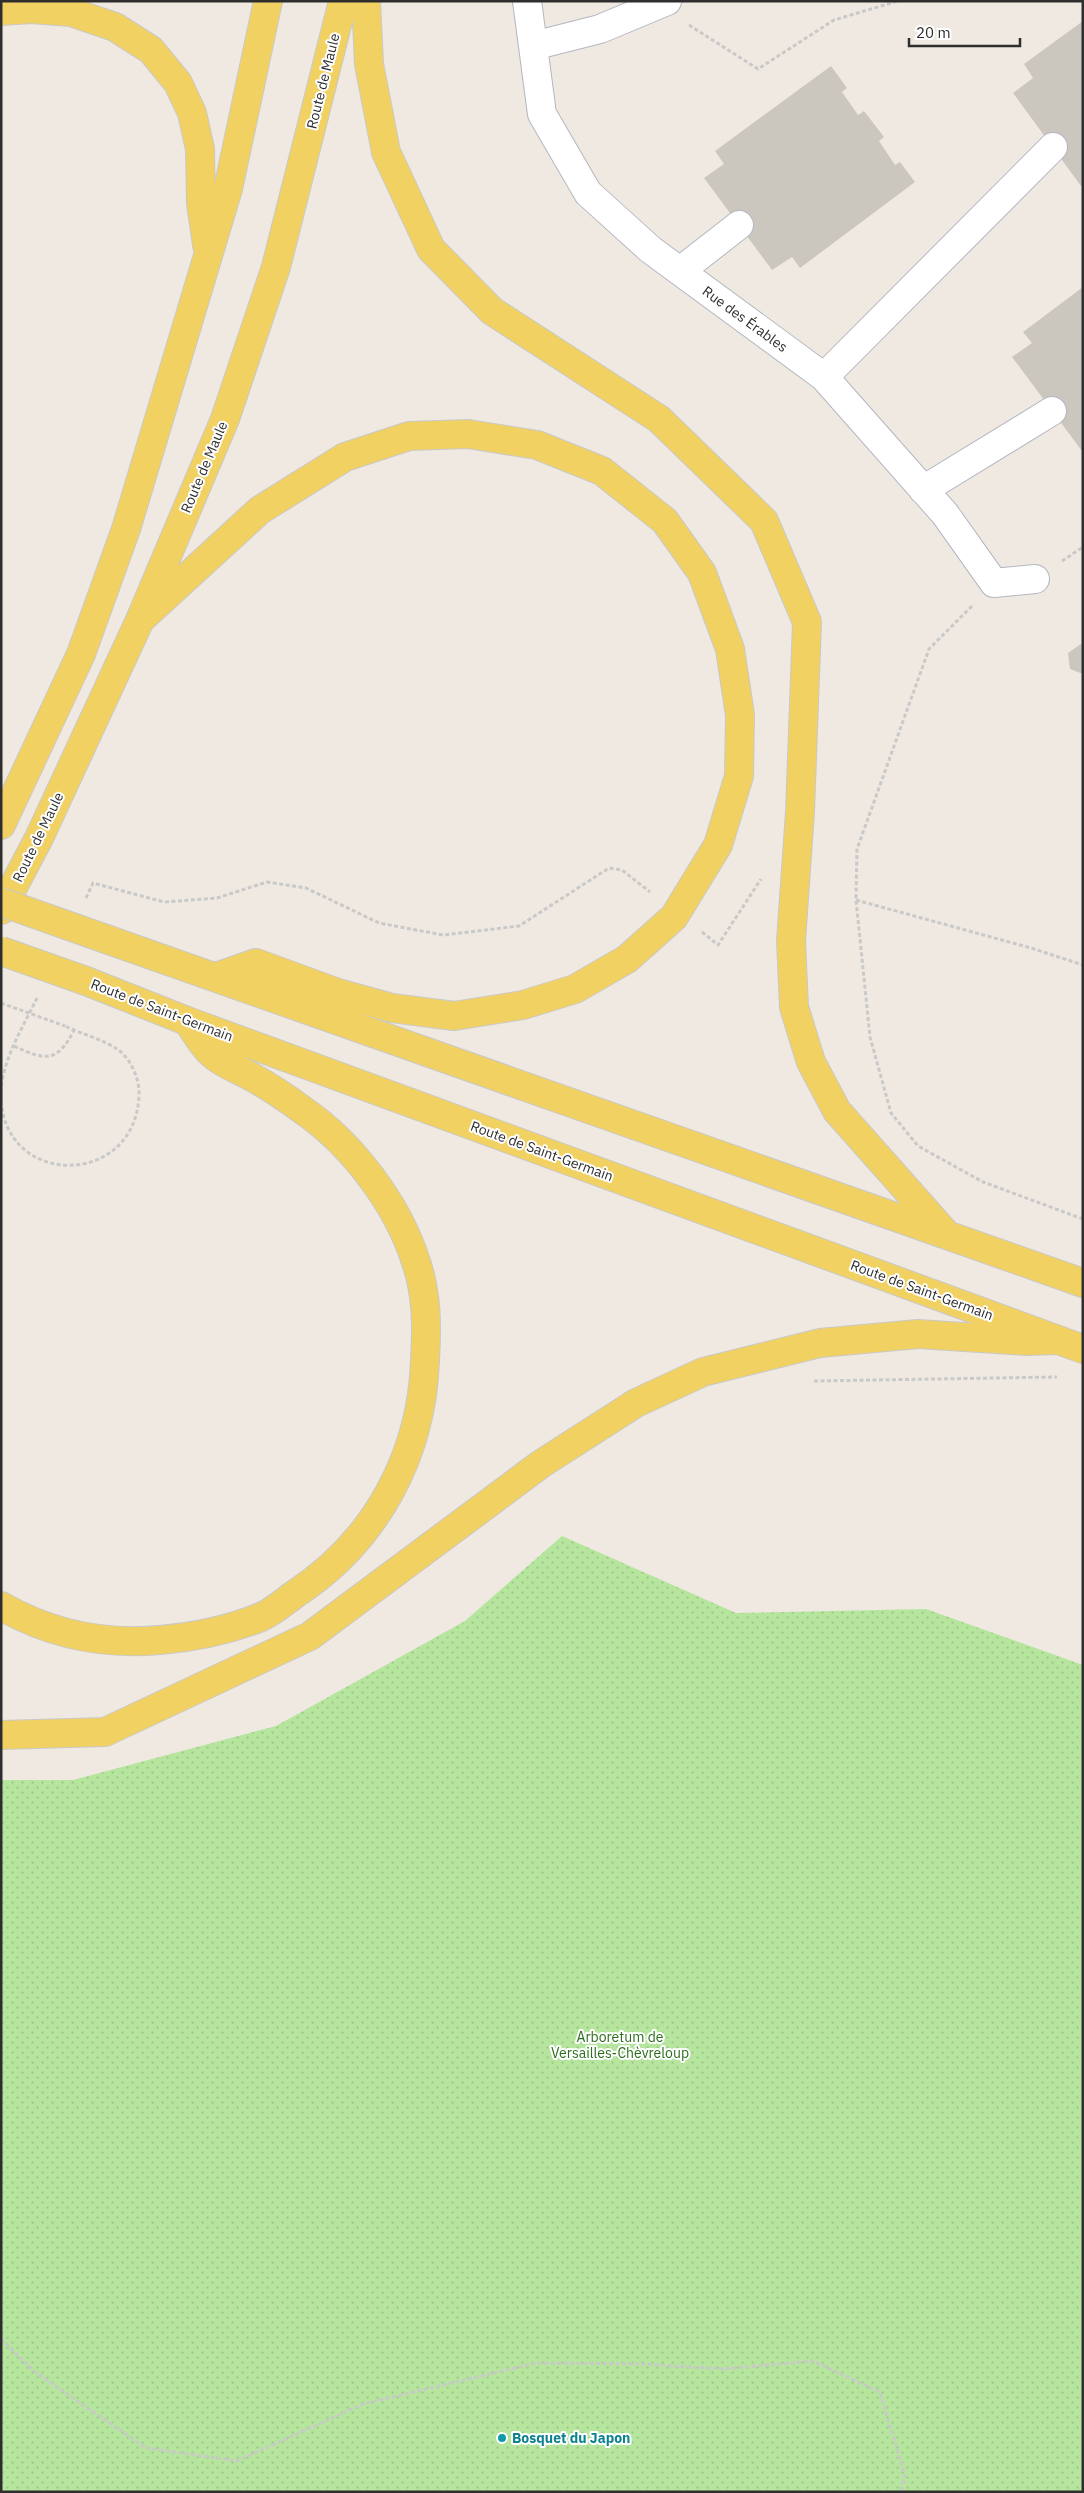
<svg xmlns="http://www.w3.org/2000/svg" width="1084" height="2493" font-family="'IBM Plex Sans',sans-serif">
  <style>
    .park { fill: url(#park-dots) }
    .building { fill: #cbc7bf }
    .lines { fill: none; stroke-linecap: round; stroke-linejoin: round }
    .street-casing { stroke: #b4b7c1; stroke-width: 30 }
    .primary-casing { stroke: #c9c9c9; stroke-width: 30 }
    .path { stroke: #c9c9c9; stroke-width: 3; stroke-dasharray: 4 2.5; stroke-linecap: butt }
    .street { stroke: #fff; stroke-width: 28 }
    .primary { stroke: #f2d163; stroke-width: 28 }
    .primary-bridge-casing { stroke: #c9c9c9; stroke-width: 30; stroke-linecap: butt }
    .path-bridge { stroke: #c9c9c9; stroke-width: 3; stroke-dasharray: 4 2.5; stroke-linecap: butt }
    .primary-bridge { stroke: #f2d163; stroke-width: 28 }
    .culture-dot { fill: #0f9aa8; stroke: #fff; stroke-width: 2 }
    .labels { text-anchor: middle; stroke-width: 4; stroke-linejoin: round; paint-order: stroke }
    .street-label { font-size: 14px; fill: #2e2e2e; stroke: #fff }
    .park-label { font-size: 14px; fill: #2c6e1b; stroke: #fff }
    .culture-label { font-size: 14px; font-weight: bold; fill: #0d838f; stroke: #fff; text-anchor: start }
  </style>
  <defs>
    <pattern id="park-dots" width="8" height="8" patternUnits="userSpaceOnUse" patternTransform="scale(1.25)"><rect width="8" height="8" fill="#b6e59e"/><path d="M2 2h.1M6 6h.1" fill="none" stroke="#9dc588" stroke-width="1.8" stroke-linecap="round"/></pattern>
  </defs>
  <rect width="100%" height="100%" fill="#efe9e1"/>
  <path class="park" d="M562,1536L736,1613L926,1609L1083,1665V2492H1V1780H73L276,1726L465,1621Z"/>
  <path class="building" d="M1083,21V185L1081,186L1013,93L1033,78L1024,64Z
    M831,66L847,88L842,92L858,115L864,111L884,137L879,141L895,165L900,162L915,182L800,268L792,257L772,270L704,178L724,164L715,151Z
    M1083,287V450L1082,451L1012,357L1032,343L1023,332Z
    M1081,644L1083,645V674L1070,669L1068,653Z"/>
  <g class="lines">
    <g class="street-casing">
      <path id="street" d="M527,1L542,114L588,193L651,250L824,377L945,514L994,583L1035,579
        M533,46L600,29L667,1
        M680,271L739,225
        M824,377L1053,147
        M923,490L1052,411"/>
    </g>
    <g class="primary-casing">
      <path id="primary" d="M366,1L369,64L386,152L431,249L492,311L659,419L764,521L807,622L800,812L791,941L794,1007L811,1062L837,1111L947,1235
        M1,11L31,9L71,12L115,27L151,50L178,83L192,113L200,149L201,203L207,245
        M140,620L260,510L345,457L409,436L468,434L537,445L602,471L665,521L702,573L730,649L740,715L739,776L718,845L674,917L627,959L575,989L523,1005L454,1016L392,1008L338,993L256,963L216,977
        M1,825L81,654L126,529L228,189L268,1
        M1,910L39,838L140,620L225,419L276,267L343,1
        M106,939L1083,1283
        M86,981L187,1021L1083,1349
        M1,1606C50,1634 105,1645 160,1640C195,1637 229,1630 261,1617C273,1612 284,1602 295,1594C376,1541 422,1455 425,1360C427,1326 427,1294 416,1262C398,1205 353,1145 304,1111C288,1099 270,1087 252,1077C240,1070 222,1064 212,1054C202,1046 195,1031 187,1021
        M1,1735L105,1732L310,1636L541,1464L636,1403L703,1372L820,1343L918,1334L1027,1341L1057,1340"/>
    </g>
    <path class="path" d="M689,25L758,69L834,20L898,1
      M1062,561L1083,547
      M972,606L929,649L857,849L856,900L870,1037L891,1113L918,1146L983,1182L1083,1219
      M86,898L93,883L164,902L217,898L267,882L306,888L379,923L443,935L519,926L609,868L622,870L650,892
      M856,900L1031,948L1083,965
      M702,932L718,945L761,879
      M37,998C22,1029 0,1063 1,1098C4,1188 135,1188 139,1096C140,1080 131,1058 117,1049C102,1039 81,1034 65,1026
      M14,1046C44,1060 57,1064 74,1030
      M814,1381L1057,1377
      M1,2339L35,2372L146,2448L237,2461L363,2404L536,2363L643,2364L723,2369L813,2361L880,2392L905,2476L901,2492"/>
    <use href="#street" class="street"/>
    <use href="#primary" class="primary"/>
    <g class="primary-bridge-casing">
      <path id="primary-bridge" d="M1,902L106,939
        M1,951L86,981"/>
    </g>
    <path class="path-bridge" d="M1,1003L65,1026"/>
    <use href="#primary-bridge" class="primary-bridge"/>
  </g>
  <circle class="culture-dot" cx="502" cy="2438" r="5"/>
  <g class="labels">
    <g class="street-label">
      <text transform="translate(323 81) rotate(-76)" y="5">Route de Maule</text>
      <text transform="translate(745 319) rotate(36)" y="5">Rue des Érables</text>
      <text transform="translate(204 467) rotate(-67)" y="5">Route de Maule</text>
      <text transform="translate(38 837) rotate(-64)" y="5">Route de Maule</text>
      <text transform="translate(162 1010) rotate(21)" y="5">Route de Saint-Germain</text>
      <text transform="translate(542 1151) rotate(20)" y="5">Route de Saint-Germain</text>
      <text transform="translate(922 1290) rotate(20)" y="5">Route de Saint-Germain</text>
    </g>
    <g class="park-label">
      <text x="620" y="2042">Arboretum de<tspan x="620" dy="16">Versailles-Chèvreloup</tspan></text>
    </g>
    <g class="culture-label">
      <text x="512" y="2443">Bosquet du Japon</text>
    </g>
  </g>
  <rect width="1084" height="2493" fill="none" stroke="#2e2e2e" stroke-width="5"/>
  <path d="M909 38v8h111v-8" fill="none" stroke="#2e2e2e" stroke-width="2.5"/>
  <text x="916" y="38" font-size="15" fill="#2e2e2e" stroke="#ffffff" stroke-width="4" paint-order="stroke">20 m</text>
</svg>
